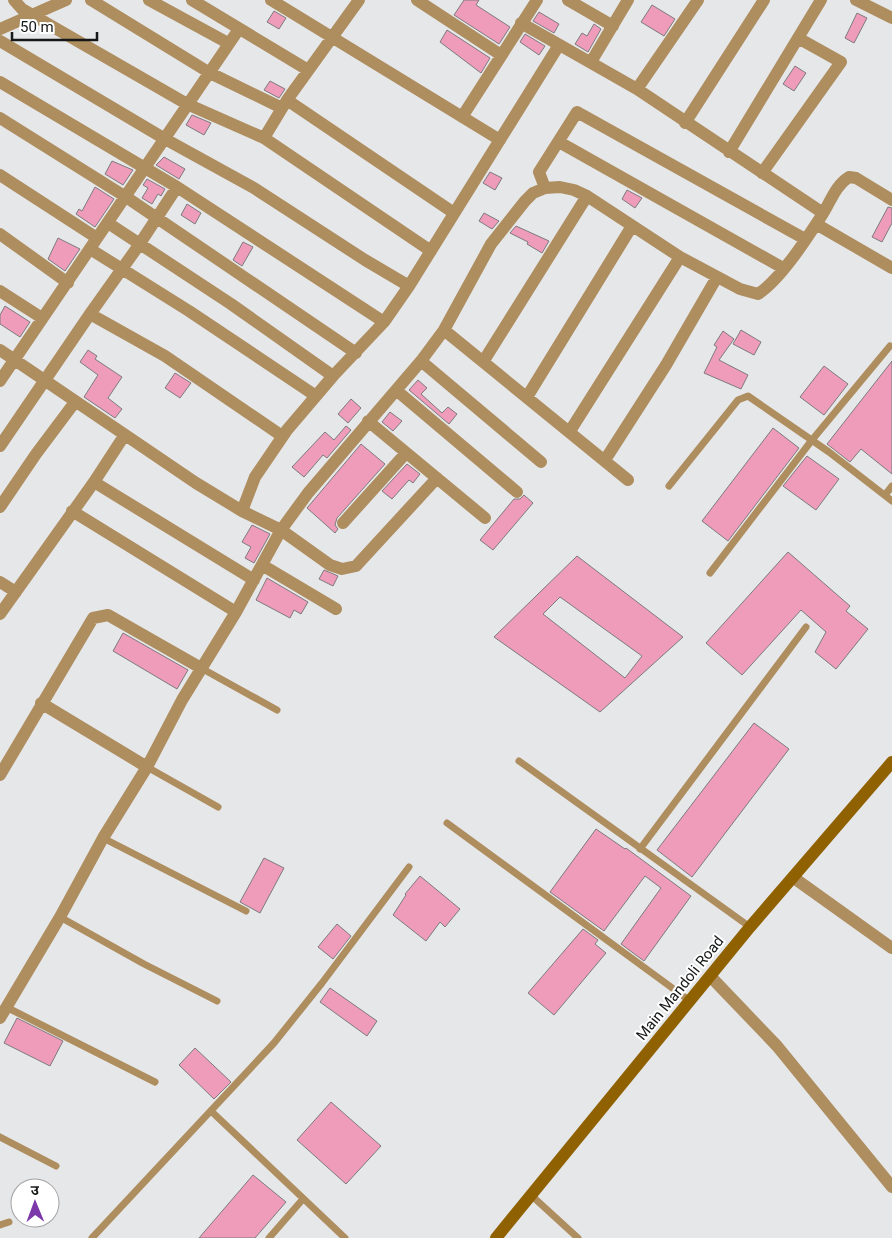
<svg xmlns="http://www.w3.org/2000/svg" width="892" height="1238" font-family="Roboto,'Noto Sans Devanagari',sans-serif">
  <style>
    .building { fill: #ee9cb9; stroke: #7d7b7c; fill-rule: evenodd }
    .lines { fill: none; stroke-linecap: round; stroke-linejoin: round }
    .lane { stroke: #ae8d5f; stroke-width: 7 }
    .street { stroke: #ae8d5f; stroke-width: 12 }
    .secondary { stroke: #906101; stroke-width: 12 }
    .labels { text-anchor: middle; stroke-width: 4; stroke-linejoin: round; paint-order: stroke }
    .street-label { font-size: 15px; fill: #161717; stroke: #fff }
  </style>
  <rect width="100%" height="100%" fill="#e6e7e9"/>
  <path class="building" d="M464,0H479L476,5L510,27L499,44L454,15Z
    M652,5L675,19L664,36L641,22Z
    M274,11L286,18L279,29L267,22Z
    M539,12L559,24L554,33L533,21Z
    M857,13L867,18L854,43L845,38Z
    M594,24L601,29L588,52L575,44L582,33L587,36Z
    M447,30L490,58L481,73L440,42Z
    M525,34L545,46L539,55L520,42Z
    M795,66L806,73L794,91L783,84Z
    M270,81L285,89L279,98L264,90Z
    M192,115L211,123L204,135L186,125Z
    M164,157L185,169L179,179L156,165Z
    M112,161L133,170L123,185L105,174Z
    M490,172L502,178L495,190L483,183Z
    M147,179L165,189L161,196L158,194L152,204L142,198L148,188L143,185Z
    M95,187L114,199L95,227L76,214L79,209L82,211Z
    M627,190L642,198L635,208L622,199Z
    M187,204L201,213L195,224L181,215Z
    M888,207L892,208V223L882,242L872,237Z
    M484,213L499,221L492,229L479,221Z
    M516,226L549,241L542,253L527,244L528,242L510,233Z
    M58,238L80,249L65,271L48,259Z
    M243,242L253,247L242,266L233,260Z
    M5,306L30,322L20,337L0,324V315Z
    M741,330L761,342L754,355L733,344Z
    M723,331L734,339L719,360L748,375L741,389L704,373L717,347L714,345Z
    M88,350L97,356L95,359L122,377L108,398L122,409L115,418L84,397L98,375L80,362Z
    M892,361V474L861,449L850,462L827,444Z
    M824,366L848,384L824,415L800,397Z
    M175,373L191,383L180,398L165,388Z
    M418,380L427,388L421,394L442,413L448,407L457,414L449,424L409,390Z
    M351,399L361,408L348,423L338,414Z
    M390,412L402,421L393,431L382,422Z
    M346,426L351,430L327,458L323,455L304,477L292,467L325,432L334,440Z
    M773,428L799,448L728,541L702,521Z
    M361,444L385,464L337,518L335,525L338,529L335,533L307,508Z
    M807,456L839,479L816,510L783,486Z
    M407,464L420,474L413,483L409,480L392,499L382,491Z
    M524,495L533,503L493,550L480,540L514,499H520Z
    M252,525L270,534L254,563L245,558L251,547L242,542Z
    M788,552L850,606L846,611L868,629L836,669L815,652L826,632L801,610L742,675L706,643Z
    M577,556L683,637L600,712L494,637ZM560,597L642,656L625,678L543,614Z
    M324,570L338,576L333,586L319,579Z
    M267,578L308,602L301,614L294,610L290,618L256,600Z
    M123,633L188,670L177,689L113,651Z
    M754,723L789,749L692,877L657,850Z
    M596,829L625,849L626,848L691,896L644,961L621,944L661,888L645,876L604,931L550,892Z
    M264,858L284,868L260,913L240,902Z
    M420,876L460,909L445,927L440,922L426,941L393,915L406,895L405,894Z
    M337,924L351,936L333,959L318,947Z
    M583,929L598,940L595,944L606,953L554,1015L528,993Z
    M330,988L377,1021L367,1036L320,1002Z
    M17,1018L63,1041L50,1066L4,1043Z
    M195,1048L231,1082L214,1099L179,1065Z
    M331,1102L381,1146L346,1184L297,1140Z
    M253,1175L286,1202L255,1238H199Z"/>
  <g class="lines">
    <path class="lane" d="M669,486L738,400L748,396L829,452L892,501
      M885,495L892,486
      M710,573L812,440L890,346
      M201,668L277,710
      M519,761L750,927
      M147,767L218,807
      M447,823L690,1001
      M103,838L246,911
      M640,849L806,627
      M60,917L144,964L217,1001
      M6,1007L155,1082
      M211,1111L345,1238
      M0,1137L56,1166
      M532,1196L578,1238
      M0,1225L9,1222
      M92,1238L274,1043L322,983L409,867
      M269,1238L303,1199"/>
    <path class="street" d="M14,0L22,9L187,104L264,138L431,251
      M91,0L210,73L282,108
      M149,0L228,43
      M192,0L308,70
      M271,0L500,140
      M417,0L501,55
      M568,0L613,26
      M856,0L892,18
      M521,23L637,89L823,213
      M0,29L66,0
      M0,41L165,139L254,188L365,260L409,286
      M591,62L628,0
      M0,82L177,187L384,322
      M637,89L698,0
      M287,100L454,213
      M462,117L537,0
      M0,118L126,197L356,353
      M685,123L764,0
      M264,138L287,100L359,0
      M559,142L783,268
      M729,152L821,0
      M762,173L841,62L798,38
      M0,175L97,238
      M545,188L539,172L577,112L805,239
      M108,223L231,304L333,376
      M816,224L892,268
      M0,234L68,283
      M90,249L189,311L316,396
      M0,291L42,318
      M90,314L165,356L282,436
      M444,330L628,480
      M0,350L196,483L242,511L281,530L330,565L342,569L356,566L437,478
      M421,361L541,462
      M483,362L587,196
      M0,381L239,29
      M396,390L517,492
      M527,397L632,226
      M368,421L485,518
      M570,431L680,257
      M0,446L90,314L139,245L177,187
      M605,460L666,365L717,277
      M94,482L254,580
      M0,507L36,454L75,402
      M72,511L236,612
      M242,511L255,477L287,430L333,376L384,322L409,286L559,45
      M343,523L406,453
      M262,565L336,609
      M0,582L16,592
      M0,614L94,482L124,436
      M41,703L147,767
      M0,775L93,618L108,615L201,668
      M794,878L892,948
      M711,977L777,1046L892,1187
      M0,1018L60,917L103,838L147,767L182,700L236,612L281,530L308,493L421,361L444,330L491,244L525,201L533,193L545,188L560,187L574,190L587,196L680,257L740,289L758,294C781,279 807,238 822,215C831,201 835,186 849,177L856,178L892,200"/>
    <path class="secondary" d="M496,1238L750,927L892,762"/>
  </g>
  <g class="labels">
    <g class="street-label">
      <text transform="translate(680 988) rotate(-51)" y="5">Main Mandoli Road</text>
    </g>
  </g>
  <g transform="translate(35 1203) rotate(359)"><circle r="24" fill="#ffffff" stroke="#a2a2a2"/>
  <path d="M0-4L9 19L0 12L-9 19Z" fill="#7c38ab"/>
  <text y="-8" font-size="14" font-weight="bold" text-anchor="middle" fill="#161717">उ</text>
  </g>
  <path d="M12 32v8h85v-8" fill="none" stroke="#161717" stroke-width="2.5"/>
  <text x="20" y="32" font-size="15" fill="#161717" stroke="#ffffff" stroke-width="4" paint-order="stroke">50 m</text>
</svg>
